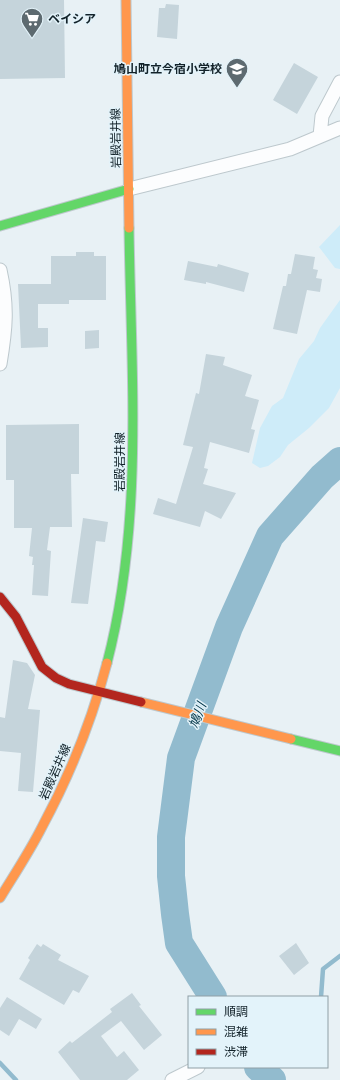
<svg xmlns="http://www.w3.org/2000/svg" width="340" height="1080" font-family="'Roboto Condensed','Noto Sans JP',sans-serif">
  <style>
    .green { fill: #ceecf9 }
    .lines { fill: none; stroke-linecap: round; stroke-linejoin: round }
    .stream { stroke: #92bbce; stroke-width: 4.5 }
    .river { stroke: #92bbce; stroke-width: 28 }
    .building { fill: #c5d4db }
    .street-casing { stroke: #bdc8cd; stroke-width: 15 }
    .fast-casing { stroke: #bdc8cd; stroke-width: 11 }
    .slow-casing { stroke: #bdc8cd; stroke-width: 11 }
    .jam-casing { stroke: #bdc8cd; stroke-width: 11 }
    .street { stroke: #fcfdfe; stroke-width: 13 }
    .fast { stroke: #63d668; stroke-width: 9 }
    .slow { stroke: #ff974d; stroke-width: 9 }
    .jam { stroke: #b3261e; stroke-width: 9 }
    .labels { text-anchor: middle; stroke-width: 3; stroke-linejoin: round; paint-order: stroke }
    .poi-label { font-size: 12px; font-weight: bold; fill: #122229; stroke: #e3f3fa; text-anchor: start }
    .street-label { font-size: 12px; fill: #122229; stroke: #e3f3fa }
    .water-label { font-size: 13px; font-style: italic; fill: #013446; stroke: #e3f3fa }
  </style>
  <rect width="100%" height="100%" fill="#e8f1f5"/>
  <path class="green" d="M340,225V269L335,268L319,247Z
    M340,300V388L329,408L309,428L288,445L280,457L268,466L260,468L252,463L260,428L272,406L283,398L299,359L314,341L320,328Z"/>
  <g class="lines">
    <path class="stream" d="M321,997L323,969L340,956
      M0,1063L16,1080
      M260,1070L263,1067"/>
    <path class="river" d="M213,997L179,943L175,914L171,876V837L181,758L229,627L270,536L322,477L340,461
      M258,1067L272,1080"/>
  </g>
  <path class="building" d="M0,0H64L65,78L0,79Z
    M166,4L179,5L177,39L157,37L159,8H165Z
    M294,63L318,77L297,114L273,100Z
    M76,252H94V256H106V300H69V304H38V328H48V347L21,348L18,284H51V256H76Z
    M295,254L315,257L313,269L318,270L316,278L322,279L320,292L307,290L297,334L273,329L283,286H286L288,274H291Z
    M188,261L217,267L218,264L249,273L244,292L206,282V284L184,280Z
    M99,330V348L85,349V331Z
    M206,354L225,357L223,365L252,375L245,396L259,400L251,429L255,430L249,453L210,442L204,468L208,469L203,484L236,493L221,519L205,511L200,527L153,514L158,498L176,504L193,447L183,445L196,393L199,394Z
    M79,424V474H71L72,527H50L47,550L51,551L48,596L32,595L34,565H32L33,557L29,556L32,528H14V480H6V425Z
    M83,518L108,522L105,542L96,541L88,604L71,603Z
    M13,660L27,663L35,675L28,709L40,710L33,792L18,791L21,753L0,751V717L5,718Z
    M296,943L309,963L294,975L279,956Z
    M37,944L41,947L43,944L61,955L58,960L89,976L79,993L73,990L64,1005L19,979L30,960L28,958Z
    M132,993L141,1005L139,1006L162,1035L144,1050L121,1021L101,1036L117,1057L124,1051L139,1070L127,1080H80L58,1052L70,1041L72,1043L112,1012L110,1009Z
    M7,997L42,1019L36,1029L19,1019L9,1036L0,1030V1008Z"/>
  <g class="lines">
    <g class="street-casing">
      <path id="street" d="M320,136L322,116L340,82
        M129,189L290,149L340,128
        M0,270C8,306 6,328 0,364
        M172,1080L198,1067"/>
    </g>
    <g class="fast-casing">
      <path id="fast" d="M0,226L129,189
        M107,663C144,521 131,373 129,228
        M291,739L340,751"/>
    </g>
    <g class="slow-casing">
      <path id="slow" d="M126,0L129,228
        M141,702L291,739
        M0,898C14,875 30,851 42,827C70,775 92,720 107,663"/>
    </g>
    <g class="jam-casing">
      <path id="jam" d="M0,597L16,617L42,667L56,678L69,684L141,702"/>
    </g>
    <use href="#street" class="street"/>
    <use href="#fast" class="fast"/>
    <use href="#slow" class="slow"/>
    <use href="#jam" class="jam"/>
  </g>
  <defs>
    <g id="supermarket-pin" transform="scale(1.15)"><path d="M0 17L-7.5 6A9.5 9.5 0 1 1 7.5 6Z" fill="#5d6a70" stroke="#e3f3fa"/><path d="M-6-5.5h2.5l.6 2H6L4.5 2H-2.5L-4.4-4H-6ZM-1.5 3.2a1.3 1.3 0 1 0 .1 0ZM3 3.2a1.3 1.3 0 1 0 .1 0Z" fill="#fff"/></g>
    <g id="school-pin" transform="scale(1.15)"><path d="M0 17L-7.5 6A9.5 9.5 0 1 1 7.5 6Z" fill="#5d6a70" stroke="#e3f3fa"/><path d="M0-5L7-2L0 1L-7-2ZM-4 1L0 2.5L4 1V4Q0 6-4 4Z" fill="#fff"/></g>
  </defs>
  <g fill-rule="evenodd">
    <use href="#supermarket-pin" x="32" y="19"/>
    <use href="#school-pin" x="237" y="69"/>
  </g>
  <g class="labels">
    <g class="poi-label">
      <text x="48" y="23">ベイシア</text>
      <text x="222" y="73" text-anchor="end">鳩山町立今宿小学校</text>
    </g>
    <g class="street-label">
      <text transform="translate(116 138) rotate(-91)" y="4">岩殿岩井線</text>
      <text transform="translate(120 462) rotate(-90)" y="4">岩殿岩井線</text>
      <text transform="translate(55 772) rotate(-66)" y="4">岩殿岩井線</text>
    </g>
    <g class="water-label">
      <text transform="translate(197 715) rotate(-70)" y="5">鳩川</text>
    </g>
  </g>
  <rect x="188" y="996" width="140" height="72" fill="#e3f3fa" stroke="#8f9fa6"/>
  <rect x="196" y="1009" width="20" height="6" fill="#63d668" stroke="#8f9fa6"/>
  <text x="224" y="1016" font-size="12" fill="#122229">順調</text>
  <rect x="196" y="1029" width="20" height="6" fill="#ff974d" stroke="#8f9fa6"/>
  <text x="224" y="1036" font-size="12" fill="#122229">混雑</text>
  <rect x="196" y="1049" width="20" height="6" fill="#b3261e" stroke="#8f9fa6"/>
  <text x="224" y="1056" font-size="12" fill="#122229">渋滞</text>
</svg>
